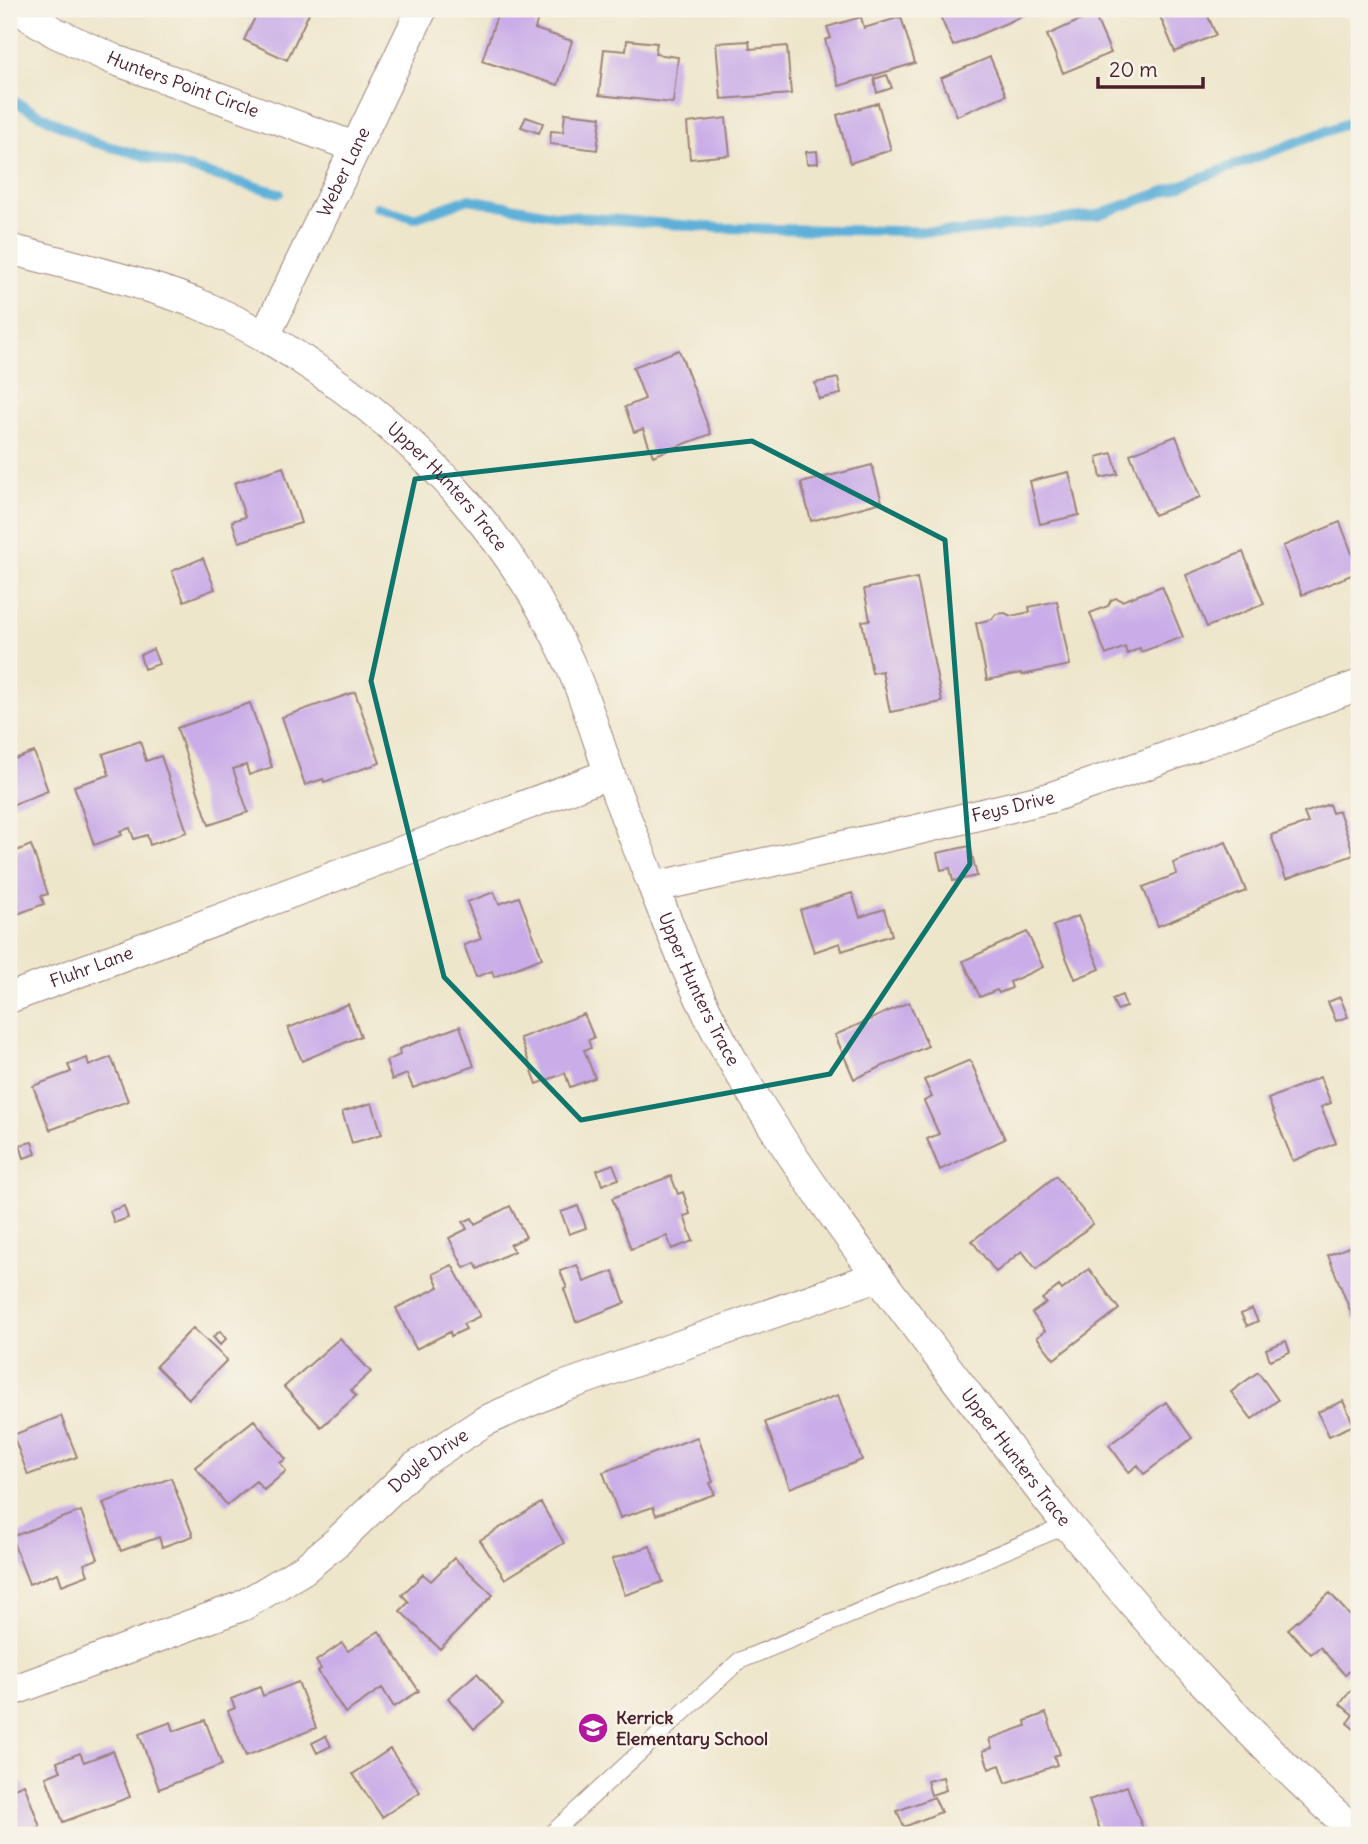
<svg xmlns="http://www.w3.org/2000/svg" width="1368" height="1844" font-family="Delius,sans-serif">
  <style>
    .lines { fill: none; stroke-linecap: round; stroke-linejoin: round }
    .stream { stroke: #5eb0d9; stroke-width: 10 }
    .building { fill: #caade8 }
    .service-casing { stroke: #9c827b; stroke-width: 18 }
    .minor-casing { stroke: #9c827b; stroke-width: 32 }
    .service { stroke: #fff; stroke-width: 16 }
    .minor { stroke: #fff; stroke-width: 30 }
    .marked { fill: none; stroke: #0f766e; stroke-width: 5; stroke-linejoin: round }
    .labels { text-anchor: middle; stroke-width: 5; stroke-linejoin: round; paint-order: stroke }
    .street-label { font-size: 18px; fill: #4a1f2b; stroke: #f7f3e8 }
    .poi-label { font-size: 18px; font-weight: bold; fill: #4a1f2b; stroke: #f7f3e8; text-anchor: start }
  </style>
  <rect width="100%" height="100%" fill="#f7f3e8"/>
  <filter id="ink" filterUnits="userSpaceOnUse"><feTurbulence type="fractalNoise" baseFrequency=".0143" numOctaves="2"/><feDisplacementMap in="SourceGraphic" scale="14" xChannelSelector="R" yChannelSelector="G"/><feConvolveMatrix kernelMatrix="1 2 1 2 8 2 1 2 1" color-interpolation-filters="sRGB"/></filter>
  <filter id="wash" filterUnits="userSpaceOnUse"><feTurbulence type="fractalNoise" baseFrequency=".00686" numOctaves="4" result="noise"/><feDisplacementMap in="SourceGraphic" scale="28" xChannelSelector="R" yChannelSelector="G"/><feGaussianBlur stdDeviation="1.57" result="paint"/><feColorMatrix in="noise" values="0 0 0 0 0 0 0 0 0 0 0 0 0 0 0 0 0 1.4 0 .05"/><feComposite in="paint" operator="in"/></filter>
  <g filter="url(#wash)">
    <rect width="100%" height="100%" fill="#eee6cb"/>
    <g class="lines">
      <path class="stream" d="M9,99L93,142L279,193
        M377,207L414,218L469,199L554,215L720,228L960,232L1097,215L1171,189L1359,119"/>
    </g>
    <g id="blocks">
      <path class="building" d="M259,9H311L287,60L244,40Z
        M505,9H515L537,15L538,17L535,29L572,41L558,85L482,61L497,15L502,17Z
        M937,9H1023L1025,15L953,46Z
        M1157,9H1205L1216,35L1175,52Z
        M1094,14L1111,53L1063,73L1047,35Z
        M861,17L864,28L901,17L915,63L839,86L825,40L831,38L827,27Z
        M627,40L657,43L655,54L678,57L673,103L599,95L604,49L626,51Z
        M749,41L750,49L787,46L791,94L721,99L716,43Z
        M990,57L1006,95L957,116L941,78Z
        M887,75L892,88L877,93L874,79Z
        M878,103L891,150L850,163L837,115Z
        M565,113L601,117L597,150L550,144L551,131L563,132Z
        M526,117L543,123L539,133L521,127Z
        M726,118L730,155L690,159L687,123Z
        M817,151L818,163L807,164L806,152Z
        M679,350L711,434L653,456L643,429L634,432L625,407L645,399L633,367Z
        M838,378L841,394L819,399L815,383Z
        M1176,436L1200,497L1154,515L1130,454Z
        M1112,453L1118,474L1101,478L1097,457Z
        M872,465L882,502L811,521L801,483Z
        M283,467L301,523L239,542L232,521L245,517L234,483Z
        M1069,472L1079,515L1040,524L1030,481Z
        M1340,522L1359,572L1302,595L1283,546Z
        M1243,552L1264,604L1207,627L1186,575Z
        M203,558L215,589L184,601L172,571Z
        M917,578L942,702L890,712L882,671L872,673L862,621L870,620L864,589Z
        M1162,586L1183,637L1141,652L1140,648L1127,654L1125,647L1106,655L1090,613L1108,606L1111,600L1116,598L1122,601Z
        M1057,601L1070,665L1022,675L1021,673L987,680L976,623L992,619L996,614L1005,613L1011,616L1030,612L1029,607Z
        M153,649L159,664L144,669L140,655Z
        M355,692L380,763L324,782L323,779L305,785L282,717Z
        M250,703L272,767L249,775L246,765L233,769L248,812L209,825L177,728Z
        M140,741L146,761L161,756L187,832L150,845L147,835L134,839L130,828L120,831L122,835L94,845L74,786L109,775L103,754Z
        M34,752L48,791L9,806V761Z
        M1329,804L1332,813L1339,811L1354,855L1286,879L1271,835L1308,823L1304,813Z
        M1226,842L1246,891L1158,926L1143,887L1177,874L1173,863Z
        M31,845L48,894L41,896L44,904L15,915L11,905L9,906V854Z
        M970,846L977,876L953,881L950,868L941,870L937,853Z
        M494,892L499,904L519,897L542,958L494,977L492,971L476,977L464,945L481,939L467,902Z
        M852,893L860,917L884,909L892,935L842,951L840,943L814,952L800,910Z
        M1078,916L1100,969L1075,979L1053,926Z
        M1027,932L1043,967L1010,982L1012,988L999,993L997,990L980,997L963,961Z
        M1122,995L1126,1007L1117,1010L1112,999Z
        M1340,997L1348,1017L1336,1021L1328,1002Z
        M909,1002L928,1046L854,1079L835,1035Z
        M348,1004L361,1036L302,1061L288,1028Z
        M584,1014L594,1038L588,1040L591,1048L584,1050L595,1078L570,1087L565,1073L537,1084L520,1038Z
        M460,1026L474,1066L413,1088L407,1074L392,1080L386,1061L400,1055L399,1049Z
        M111,1057L128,1101L50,1130L33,1086L71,1072L68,1065L87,1058L89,1066Z
        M970,1060L1005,1139L940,1170L927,1139L939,1134L924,1101L932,1097L924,1080Z
        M1320,1077L1331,1103L1321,1107L1336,1143L1293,1161L1268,1099Z
        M372,1103L382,1134L352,1143L342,1112Z
        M32,1142L36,1154L24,1158L20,1145Z
        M613,1164L619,1179L602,1185L597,1170Z
        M671,1176L678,1194L683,1192L690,1214L684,1216L693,1241L672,1249L667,1236L631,1249L612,1198Z
        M1056,1176L1093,1224L1036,1269L1022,1251L996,1272L972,1241Z
        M124,1206L128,1218L114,1223L110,1211Z
        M510,1206L526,1237L510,1245L514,1251L478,1269L475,1263L464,1268L449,1238L467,1229L463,1222L472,1218L475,1224Z
        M578,1206L586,1228L569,1234L561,1212Z
        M1359,1243V1318L1354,1320L1328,1255Z
        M452,1265L480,1316L463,1324L466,1329L451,1336L450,1332L416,1349L396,1308L439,1287L433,1274Z
        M577,1265L584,1282L613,1271L625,1303L576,1322L564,1289L567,1288L560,1271Z
        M1089,1269L1119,1309L1054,1359L1037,1337L1045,1331L1032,1313L1046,1303L1042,1299L1059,1286L1062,1290Z
        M1252,1309L1258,1321L1247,1326L1241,1314Z
        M193,1328L227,1360L189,1399L156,1366Z
        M220,1331L226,1339L220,1345L213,1337Z
        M340,1338L371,1372L351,1390L356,1396L321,1427L284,1387Z
        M1286,1341L1290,1352L1270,1360L1266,1349Z
        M1258,1372L1278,1400L1252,1419L1231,1392Z
        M838,1395L862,1460L790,1488L765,1422Z
        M1343,1401L1354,1425L1329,1436L1318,1412Z
        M1166,1402L1192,1438L1144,1474L1138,1465L1129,1472L1109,1445Z
        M61,1416L77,1457L28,1475L13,1435Z
        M254,1420L286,1459L280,1463L286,1471L264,1490L256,1481L227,1505L195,1467Z
        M697,1437L713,1482L710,1483L715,1494L656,1515L653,1507L620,1518L603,1472Z
        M171,1478L193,1536L162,1547L159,1537L121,1551L103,1503Z
        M541,1503L564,1543L505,1579L480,1540Z
        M81,1511L98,1559L84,1564L88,1575L62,1585L58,1573L29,1584L11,1537Z
        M650,1546L663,1582L625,1595L612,1559Z
        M454,1558L493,1595L440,1649L400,1611L409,1602L402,1595L423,1574L431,1581Z
        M1330,1593L1359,1626V1663L1345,1675L1320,1647L1311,1654L1288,1629Z
        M379,1631L419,1691L394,1707L382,1688L345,1713L318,1671L321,1669L316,1661L342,1643L348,1651Z
        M477,1673L503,1704L474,1729L448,1698Z
        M1359,1680V1733L1347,1723L1353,1715L1340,1704Z
        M298,1682L316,1728L246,1756L228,1711L235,1708L231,1699L260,1687L263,1696Z
        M1046,1713L1060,1754L1054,1756L1057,1765L1006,1783L1000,1765L989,1769L983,1751L992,1748L989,1739L1026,1726L1025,1721Z
        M205,1720L222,1765L159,1789L139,1734L171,1722L174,1731Z
        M326,1736L331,1746L317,1753L312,1743Z
        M390,1749L420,1792L382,1817L353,1774Z
        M113,1751L130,1797L63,1822L46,1777L61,1771L57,1762L80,1753L84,1762Z
        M943,1777L946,1790L931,1795L927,1781Z
        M24,1784L40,1827L17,1835H9V1790Z
        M1127,1786L1145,1835H1102L1089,1800Z
        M934,1797L941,1812L904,1827L897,1811Z"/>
    </g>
  </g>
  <g filter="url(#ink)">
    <use href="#blocks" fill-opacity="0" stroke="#9c827b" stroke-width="2"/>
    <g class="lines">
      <g class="service-casing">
        <path id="service" d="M550,1835L739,1661L1068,1525"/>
      </g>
      <g class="minor-casing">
        <g id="minor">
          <path id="s1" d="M18,9L56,33L115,60L355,147"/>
          <path id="s2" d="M9,249C71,265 135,280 196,303C233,318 268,337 301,359C422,437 523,549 578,683C590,713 599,744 610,775C623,812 639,849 653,886C677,947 701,1006 734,1063C803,1181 888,1290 971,1399C1004,1441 1036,1486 1070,1528C1159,1636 1253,1742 1359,1835"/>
          <path id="s3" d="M265,336L422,9"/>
          <path id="s4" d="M654,887L912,831L1049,798L1145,765L1359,685"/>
          <path id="s5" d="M9,998L609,774"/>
          <path id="s6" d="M9,1692L242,1606L304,1569L338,1541L415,1467L485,1421L562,1387L878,1276"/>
        </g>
      </g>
      <use href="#service" class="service"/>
      <use href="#minor" class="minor"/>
    </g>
  </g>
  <path class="marked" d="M752,441L945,540L970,864L830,1074L581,1120L444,977L371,681L415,479Z"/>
  <defs>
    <g id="school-disc" transform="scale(1.575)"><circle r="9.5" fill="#b5179e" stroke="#f7f3e8"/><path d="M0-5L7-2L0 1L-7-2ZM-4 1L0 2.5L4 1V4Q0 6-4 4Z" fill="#fff"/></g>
  </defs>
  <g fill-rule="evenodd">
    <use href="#school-disc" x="593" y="1728"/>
  </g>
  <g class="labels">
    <g class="street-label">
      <text dy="6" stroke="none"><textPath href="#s1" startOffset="182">Hunters Point Circle</textPath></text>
      <text dy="6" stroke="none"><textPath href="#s3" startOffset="182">Weber Lane</textPath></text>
      <text dy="6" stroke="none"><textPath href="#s2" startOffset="509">Upper Hunters Trace</textPath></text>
      <text dy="6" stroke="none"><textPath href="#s4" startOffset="368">Feys Drive</textPath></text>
      <text dy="6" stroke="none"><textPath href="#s5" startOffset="88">Fluhr Lane</textPath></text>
      <text dy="6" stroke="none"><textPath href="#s2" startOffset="1076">Upper Hunters Trace</textPath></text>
      <text dy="6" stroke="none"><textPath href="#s2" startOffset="1643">Upper Hunters Trace</textPath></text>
      <text dy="6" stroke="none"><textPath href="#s6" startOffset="486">Doyle Drive</textPath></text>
    </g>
    <g class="poi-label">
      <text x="616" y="1724">Kerrick<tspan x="616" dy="21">Elementary School</tspan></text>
    </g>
  </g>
  <rect width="1368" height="1844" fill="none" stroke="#f7f3e8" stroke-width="35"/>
  <path d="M1098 77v10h105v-10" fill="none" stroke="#4a1f2b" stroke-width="3.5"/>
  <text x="1109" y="77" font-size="21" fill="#4a1f2b" stroke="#f7f3e8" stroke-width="5" paint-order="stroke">20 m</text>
</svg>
